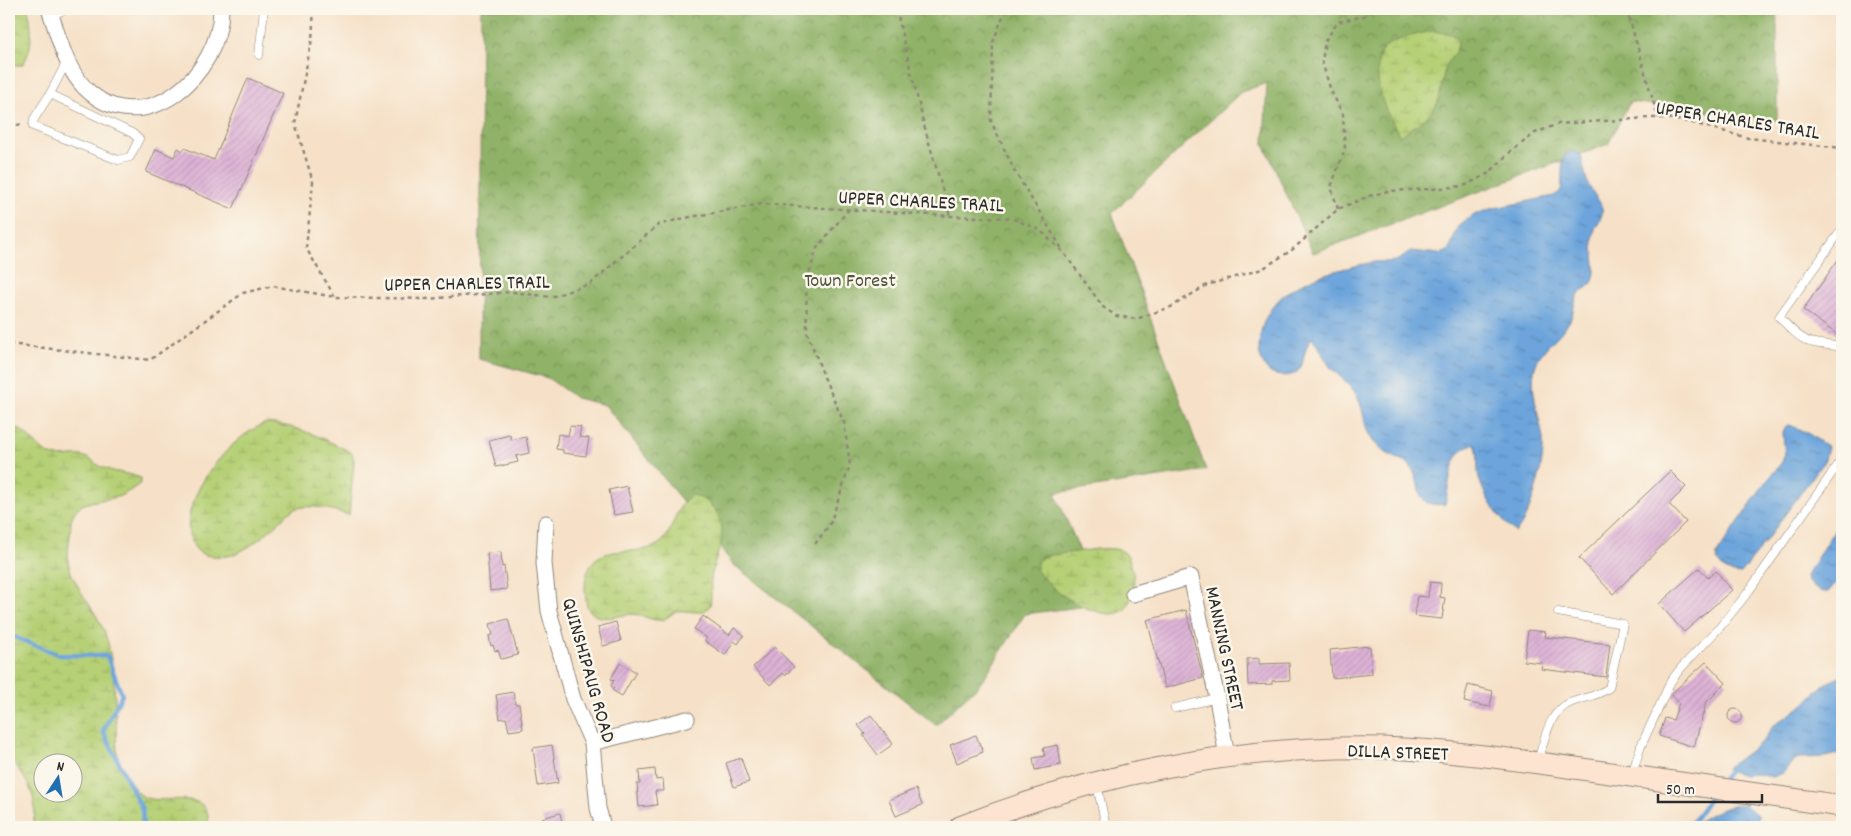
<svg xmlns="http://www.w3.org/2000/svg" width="1851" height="836" font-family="Dekko,sans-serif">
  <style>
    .forest { fill: url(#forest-crowns); stroke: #5e6e49 }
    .wetland { fill: url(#wetland-marsh); stroke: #707e50; fill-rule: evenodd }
    .water { fill: url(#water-ripples); stroke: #4c6883 }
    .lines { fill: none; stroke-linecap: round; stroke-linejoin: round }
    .stream { stroke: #6ca4db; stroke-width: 4.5 }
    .building { fill: url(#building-hatch) }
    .lane-casing { stroke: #90867a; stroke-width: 9 }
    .street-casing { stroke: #90867a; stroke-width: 17 }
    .secondary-casing { stroke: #90867a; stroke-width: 23 }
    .path { stroke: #90867a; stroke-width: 2.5; stroke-dasharray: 4 4; stroke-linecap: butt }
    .lane { stroke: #fff; stroke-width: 8 }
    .street { stroke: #fff; stroke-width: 15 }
    .secondary { stroke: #fde4d0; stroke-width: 21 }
    .labels { text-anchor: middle; stroke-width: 5; stroke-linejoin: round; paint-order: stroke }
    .street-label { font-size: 20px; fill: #2b2b2b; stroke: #fbf7ec }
    .park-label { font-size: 20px; fill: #4e543e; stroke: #fbf7ec }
  </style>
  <defs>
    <pattern id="forest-crowns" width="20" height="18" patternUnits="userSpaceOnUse" patternTransform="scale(1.25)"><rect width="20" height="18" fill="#90b267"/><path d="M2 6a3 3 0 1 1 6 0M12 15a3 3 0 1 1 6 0" fill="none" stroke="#769155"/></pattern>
    <pattern id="wetland-marsh" width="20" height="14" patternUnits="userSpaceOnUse" patternTransform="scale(1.25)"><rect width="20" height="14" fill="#b6d076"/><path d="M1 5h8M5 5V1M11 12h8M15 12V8" fill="none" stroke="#9db366"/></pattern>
    <pattern id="water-ripples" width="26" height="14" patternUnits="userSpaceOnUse" patternTransform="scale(1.25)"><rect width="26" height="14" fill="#6ca4db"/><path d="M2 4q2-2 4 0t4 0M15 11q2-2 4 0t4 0" fill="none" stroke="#5986b2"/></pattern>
    <pattern id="building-hatch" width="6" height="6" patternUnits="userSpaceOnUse" patternTransform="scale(1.25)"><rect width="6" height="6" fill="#ddb2d6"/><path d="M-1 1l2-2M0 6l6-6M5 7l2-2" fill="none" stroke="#be99b8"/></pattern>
  </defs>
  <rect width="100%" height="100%" fill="#fbf7ec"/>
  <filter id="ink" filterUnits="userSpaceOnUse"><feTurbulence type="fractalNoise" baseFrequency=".02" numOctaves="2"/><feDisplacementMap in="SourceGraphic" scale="10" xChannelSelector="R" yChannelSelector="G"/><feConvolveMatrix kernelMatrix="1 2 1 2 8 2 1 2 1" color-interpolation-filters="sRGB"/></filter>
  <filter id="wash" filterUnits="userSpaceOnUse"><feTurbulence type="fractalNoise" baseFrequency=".0096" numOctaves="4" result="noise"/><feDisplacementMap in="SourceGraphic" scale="20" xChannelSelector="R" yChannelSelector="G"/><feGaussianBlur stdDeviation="1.12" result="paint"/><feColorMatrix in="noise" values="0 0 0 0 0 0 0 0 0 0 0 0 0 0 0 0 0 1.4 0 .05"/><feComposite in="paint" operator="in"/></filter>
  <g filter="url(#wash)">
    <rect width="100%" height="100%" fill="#f6e1c8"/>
    <path class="forest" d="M481,9H1777V120L1630,102L1608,144L1313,253L1264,144L1267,83L1241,92L1112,213L1206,470L1055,493L1103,604L1025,614L980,684L936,725L733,564L605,405L576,398L548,378L479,359Z"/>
    <path class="wetland" d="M9,9H28C32,26 34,50 22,65H9Z
      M1433,31L1451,34L1458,40C1458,54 1450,55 1446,67C1442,77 1442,88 1439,98C1435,115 1414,126 1400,136C1396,128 1391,120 1387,112C1380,99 1372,62 1383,49C1390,40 1421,33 1433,31Z
      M267,423C298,426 324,438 352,453L354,461L349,515C332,510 312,503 294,509C277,522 262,540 243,550C234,556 224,557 214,556C202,556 195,551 191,540C176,501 231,434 267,423Z
      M18,428C29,435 42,454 54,456C62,458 72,455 81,456C91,457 95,465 104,468C116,473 129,473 141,478V483C135,487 129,492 122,495C108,502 82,498 74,513C70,519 71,528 70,535C69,543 67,554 68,562C74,591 101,613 108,643C114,670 115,698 116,726C117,739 115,758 123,770C128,779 135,792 144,797C162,806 214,785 208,827H32C41,799 27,779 9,758V429ZM42,764H72V794H42Z
      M692,495C703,498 708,502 715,510C731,533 715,554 711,578C710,587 712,597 710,606L703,612C695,613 683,610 677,611C671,613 667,620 660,620C652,621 643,615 634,614C620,614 602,624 590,611C585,606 586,596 585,589C585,578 588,565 597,558C614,546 641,556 659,544C675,533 673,506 692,495Z
      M1098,549C1106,549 1118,547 1125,553C1131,558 1131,568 1133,574C1135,585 1134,595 1128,604C1127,606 1126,609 1124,610C1108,623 1069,601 1056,590C1049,584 1043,577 1037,571V562L1044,556Z"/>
    <path class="water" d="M1573,151L1581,155C1584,164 1584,173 1587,181C1590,191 1599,198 1602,208C1604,217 1596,224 1594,232C1590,247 1598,263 1594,278C1592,288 1581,288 1577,297C1573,305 1574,314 1569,322C1559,338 1540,349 1535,367C1529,390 1540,416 1543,439C1545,463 1532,514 1516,532C1500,522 1479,490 1478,471C1477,460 1479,454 1475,444C1450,448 1450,484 1445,504C1411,509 1424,483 1410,466C1406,461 1399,460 1394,457C1386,454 1378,447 1373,441C1363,428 1365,412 1358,398C1353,386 1342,379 1333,370C1324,361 1321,347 1312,338C1298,351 1312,381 1275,375C1265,373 1259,357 1259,348C1261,285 1323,273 1373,262C1380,261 1388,263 1395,261C1400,260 1407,254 1411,251L1439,254L1447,252L1451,245L1458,226L1473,215L1490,209L1554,196L1561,191C1563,179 1560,167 1565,155Z
      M1790,425L1809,434L1828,447L1825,460L1745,569L1741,574C1730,574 1715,566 1717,554L1760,490L1782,462L1785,454L1783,433L1786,426Z
      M1842,517V576L1828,592C1819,593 1808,585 1806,576Z
      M1842,676V753L1826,757L1798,758L1792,762L1783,773L1772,777L1757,774L1743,775L1725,769L1763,741L1773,726L1805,704L1824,684Z
      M1744,804L1758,816L1756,827H1691C1708,814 1722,807 1744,804Z"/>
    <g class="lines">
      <path class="stream" d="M9,635L60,655L107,656L122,695L103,731L142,809L143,827
        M1720,783L1732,768
        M1687,827L1697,817L1712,794"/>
    </g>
    <g id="blocks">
      <path class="building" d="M248,78L283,93L233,209L146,172L156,149L174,157L178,148L183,151L184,148L214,160Z
        M1842,254V338L1803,310Z
        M570,426L581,427L579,437L589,438L586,456L563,453V450L556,449L558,434L568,436Z
        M510,435L511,440L526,437L529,453L516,456L518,462L496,467L489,440Z
        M1670,471L1686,487L1669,504L1686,522L1613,594L1579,558Z
        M627,486L633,512L614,515L609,490Z
        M501,552L502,567L504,566L507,589L490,591L487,553Z
        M1699,568L1708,578L1716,571L1732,590L1684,632L1659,604Z
        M1430,582L1441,583L1440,597L1445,598L1442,619L1414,616L1417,596L1428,597Z
        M1186,610L1203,678L1165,688L1147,620Z
        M703,616L729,635L734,628L744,635L738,644L734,641L725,655L705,641L707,638L694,629Z
        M508,619L518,655L501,659L498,650L495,651L493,645L491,646L489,636L493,635L490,624Z
        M616,622L621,641L603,646L598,627Z
        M1528,630L1546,632L1545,637L1610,644L1606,677L1541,669L1542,663L1524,661Z
        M1370,646L1372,674L1332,678L1330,650Z
        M775,647L794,667L785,675L783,673L770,685L753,667Z
        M1259,658V664L1289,663L1290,680L1272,681V684L1248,685L1247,659Z
        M1706,662L1726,683L1706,703L1694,747L1659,736L1665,718L1673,720L1679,703L1671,694Z
        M620,663L636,672L622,696L612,690L614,688L611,686L614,680L611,679Z
        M1468,685L1493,691L1490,707L1464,702Z
        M513,692L515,704H519L523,729L509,731L506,718L500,719L496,695Z
        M1728 716a7 7 0 1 1 14 0a7 7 0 1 1-14 0Z
        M871,715L893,744L878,755L863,735L865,734L858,725Z
        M976,735L983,752L957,763L950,745Z
        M552,745L558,783L538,786L533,748Z
        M1058,745L1061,765L1035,770L1033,758L1045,756L1043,748Z
        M741,758L749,782L734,787L726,763Z
        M655,769L656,780L663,779L664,791H655L657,805L639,807L637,784H640L639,771Z
        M916,789L922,805L896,816L889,800Z
        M560,813L563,827H545L542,818Z"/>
    </g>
  </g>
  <g filter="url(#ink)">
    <use href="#blocks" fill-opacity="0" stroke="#90867a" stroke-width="1"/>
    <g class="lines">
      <g class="lane-casing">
        <path id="lane" d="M51,16L66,9
          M259,55L264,9
          M50,94L132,133L139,139L130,157L118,160L33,126L34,119L50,94L67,61
          M1842,233L1840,232L1779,317C1788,326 1801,341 1814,343C1824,345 1833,345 1842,347
          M1175,708L1217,698
          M1538,761C1545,739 1548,711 1572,702C1587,697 1595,697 1609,688L1623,624L1558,612
          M1632,774L1641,746L1671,681L1681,668L1720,627L1746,595L1842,459
          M1097,785L1106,827"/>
      </g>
      <g class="street-casing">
        <path id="street" d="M49,9C59,36 64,66 85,88C143,145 221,74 221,9
          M546,523L544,563L549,611L573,699L592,743L598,808L603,827
          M1133,594L1191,577L1217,698L1227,757
          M592,743L687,719"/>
      </g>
      <g class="secondary-casing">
        <path id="secondary" d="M960,827C1094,774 1239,745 1382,748C1447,750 1511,759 1575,768C1664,781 1753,794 1842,806"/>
      </g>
      <path class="path" d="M314,9L312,39L295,123L313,182L306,248L335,297
        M898,9L899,22L924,125L950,216
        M1006,9L993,42L991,121L1014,170L1062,249
        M1630,9L1629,17L1658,118
        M9,127L22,124
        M1338,209L1331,187L1345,149L1343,114L1331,91L1322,62L1325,41L1338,22L1368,15
        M9,344L150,360L243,293L273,286L335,297L426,299L512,292L551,297L590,284L658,225L680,219L762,204L950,216L1011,218L1040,230L1064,253L1103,307L1116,316L1136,319L1171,307L1207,285L1262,269L1292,250L1338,209L1369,196L1389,191L1432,189L1464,186L1489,173L1508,154L1535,133L1558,124L1649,118H1666L1693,123L1748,138L1842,148
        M815,544L830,524L850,465L844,423L824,377L807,332L806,283L817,248L849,209"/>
      <use href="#lane" class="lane"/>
      <use href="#street" class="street"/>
      <use href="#secondary" class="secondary"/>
    </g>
  </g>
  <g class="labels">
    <g class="street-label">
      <text transform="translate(1738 119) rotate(9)" y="7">UPPER CHARLES TRAIL</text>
      <text transform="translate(921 200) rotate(3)" y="7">UPPER CHARLES TRAIL</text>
      <text transform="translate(467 282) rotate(-1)" y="7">UPPER CHARLES TRAIL</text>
      <text transform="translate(1226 648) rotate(78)" y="7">MANNING STREET</text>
      <text transform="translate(590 670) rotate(74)" y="7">QUINSHIPAUG ROAD</text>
      <text transform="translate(1398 751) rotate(2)" y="7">DILLA STREET</text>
    </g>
    <g class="park-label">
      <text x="850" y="286">Town Forest</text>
    </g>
  </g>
  <rect width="1851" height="836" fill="none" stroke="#fbf7ec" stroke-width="30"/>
  <g transform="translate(58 778) rotate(12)"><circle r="24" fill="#fbf7ec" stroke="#a8a59f"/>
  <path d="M0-4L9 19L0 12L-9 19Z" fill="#1f6fb2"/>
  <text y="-8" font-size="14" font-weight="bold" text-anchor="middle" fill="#2b2b2b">N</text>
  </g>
  <path d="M1658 794v8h104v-8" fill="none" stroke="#2b2b2b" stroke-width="2.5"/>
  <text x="1666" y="794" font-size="15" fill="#2b2b2b" stroke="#fbf7ec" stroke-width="4" paint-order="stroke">50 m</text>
</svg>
